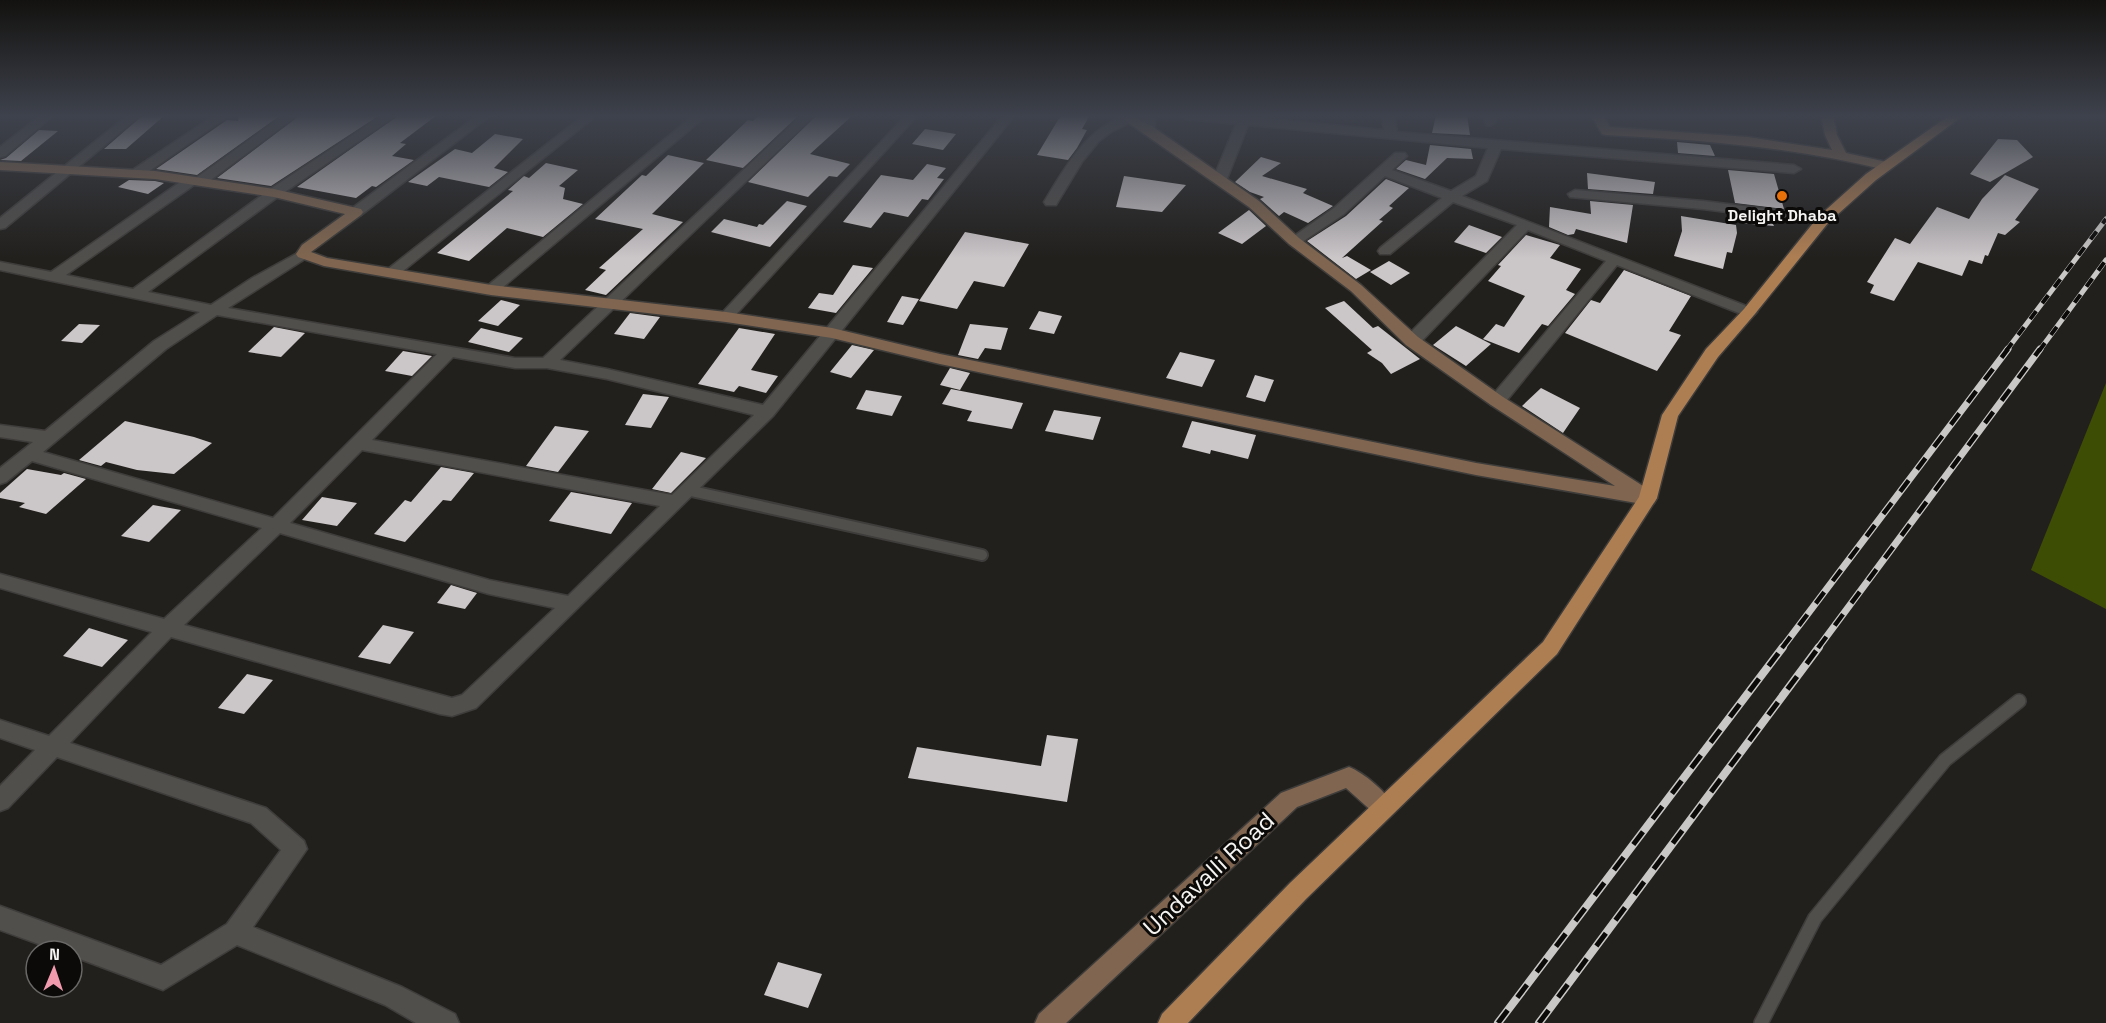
<svg xmlns="http://www.w3.org/2000/svg" width="2106" height="1023" font-family="'Space Grotesk',sans-serif">
  <style>
    .forest { fill: #3e4d04 }
    .building { fill: #cbc6c8 }
    .lines { fill: none; stroke-linecap: round; stroke-linejoin: round }
    .lane-far1-casing { stroke: #3f3d3b; stroke-width: 14 }
    .lane-casing { stroke: #3f3d3b; stroke-width: 16 }
    .street-casing { stroke: #3f3d3b; stroke-width: 3 }
    .secondary-casing { stroke: #3f3d3b; stroke-width: 3 }
    .primary-casing { stroke: #3f3d3b; stroke-width: 3 }
    .lane-far1 { stroke: #514f4c; stroke-width: 10 }
    .lane { stroke: #514f4c; stroke-width: 13 }
    .street { fill: #514f4c; fill-rule: evenodd }
    .secondary { fill: #806650; fill-rule: evenodd }
    .primary { fill: #ae7e53; fill-rule: evenodd }
    .rail-far2-casing { stroke: #cac8c6; stroke-width: 5 }
    .rail-far1-casing { stroke: #cac8c6; stroke-width: 7 }
    .rail-casing { stroke: #cac8c6; stroke-width: 8 }
    .rail-far2 { stroke: #0b0a09; stroke-width: 4; stroke-dasharray: 10; stroke-linecap: butt }
    .rail-far1 { stroke: #0b0a09; stroke-width: 4.5; stroke-dasharray: 14; stroke-linecap: butt }
    .rail { stroke: #0b0a09; stroke-width: 5; stroke-dasharray: 16; stroke-linecap: butt }
    .food-dot { fill: #e8710a; stroke: #0b0a09; stroke-width: 2 }
    .labels { text-anchor: middle; stroke-width: 6; stroke-linejoin: round; paint-order: stroke }
    .far-poi-label { font-size: 16px; font-weight: bold; fill: #f6f4f2; stroke: #0b0a09 }
    .near-street-label { font-size: 24px; fill: #f6f4f2; stroke: #0b0a09 }
  </style>
  <rect width="100%" height="100%" fill="#22201d"/>
  <path class="forest" d="M2106,383V609L2031,570Z"/>
  <path class="building" d="M143,115H165L126,149H104Z
    M239,115H281L197,175L156,169L227,120L238,121Z
    M300,115H380L271,186L217,178Z
    M399,115H437L400,143L406,144L392,156L414,160L376,187L372,186L356,198L297,187Z
    M759,115H799L743,168L706,160L748,120L753,121Z
    M817,115H853L810,154L850,164L837,177L829,176L808,197L748,182Z
    M1061,115H1090L1082,129L1087,130L1077,148L1068,160L1037,155Z
    M1436,115H1467L1470,135L1432,133Z
    M925,129L956,134L943,150L912,144Z
    M39,130L58,131L21,161L0,160L6,158Z
    M495,134L523,139L494,168L508,172L489,187L439,177L427,186L408,182L455,149L472,153Z
    M1998,139L2017,140L2033,157L1990,182L1970,174Z
    M1677,142L1710,145L1715,156L1678,153Z
    M1430,145L1471,149L1473,159L1447,158L1425,179L1396,169L1406,160L1426,165Z
    M668,155L704,163L652,214L683,222L606,295L585,290L606,270L599,268L643,229L595,219L642,175L646,176Z
    M1261,157L1281,163L1262,176L1307,189L1303,193L1333,206L1308,223L1284,212L1279,216L1260,199L1264,197L1250,192L1235,182Z
    M546,163L578,170L559,186L565,188L563,199L583,204L543,237L507,228L469,261L437,253L513,191L508,190L524,176L529,178Z
    M927,164L946,168L937,178L944,179L928,200L922,199L908,217L884,212L871,228L843,222L881,175L913,180Z
    M1728,170L1774,174L1784,209L1735,203Z
    M1587,173L1655,182L1653,194L1588,189Z
    M2005,175L2039,189L2015,220L2020,222L2005,235L1998,233L1988,256L1985,255L1982,264L1969,260L1962,276L1918,262L1894,301L1870,293L1874,285L1867,282L1895,238L1910,244L1937,207L1969,219L1982,199Z
    M1124,176L1186,185L1162,212L1116,207Z
    M1386,179L1409,188L1389,206L1393,208L1379,220L1383,221L1342,258L1347,256L1371,270L1356,279L1307,241L1346,216Z
    M129,180L155,181L164,183L148,194L118,187Z
    M787,201L807,206L770,247L711,232L724,219L757,227L759,224L763,225Z
    M1590,201L1633,205L1627,243L1576,229L1574,234L1568,235L1549,227L1550,207L1591,214Z
    M1249,210L1266,226L1242,244L1218,233Z
    M1681,216L1736,225L1737,233L1732,253L1727,252L1723,269L1674,256L1682,231Z
    M1738,216L1771,220L1774,226L1740,223Z
    M1469,225L1502,237L1486,253L1454,242Z
    M965,232L1029,244L1004,287L974,281L957,309L919,301Z
    M1526,235L1560,245L1550,258L1581,269L1566,290L1575,294L1548,326L1542,324L1519,353L1483,339L1496,324L1504,327L1525,296L1488,281L1501,266L1498,265Z
    M1389,261L1410,273L1391,285L1370,272Z
    M853,265L873,268L836,313L808,308L819,293L833,295Z
    M1624,270L1691,296L1669,331L1681,335L1657,371L1565,333L1591,300L1600,303Z
    M902,296L919,299L903,325L887,322Z
    M501,300L520,305L498,326L478,321Z
    M1344,301L1373,328L1378,326L1420,359L1391,374L1382,363L1367,353L1372,350L1325,308Z
    M1039,311L1062,316L1054,334L1029,329Z
    M630,313L660,317L644,339L614,334Z
    M79,324L100,325L82,343L61,341Z
    M970,324L1008,328L1001,350L985,348L978,359L958,355Z
    M1456,326L1491,344L1466,366L1433,345Z
    M274,327L305,333L281,357L248,352Z
    M481,328L523,338L509,352L468,342Z
    M739,328L775,334L751,370L778,376L766,393L739,386L734,392L698,384Z
    M852,345L874,350L851,378L830,372Z
    M403,351L432,356L412,376L385,371Z
    M1180,352L1215,360L1202,387L1166,378Z
    M950,368L970,373L960,390L940,385Z
    M1255,375L1274,380L1265,402L1246,397Z
    M1541,388L1580,408L1563,433L1522,406Z
    M951,389L1023,403L1012,429L967,421L972,411L942,404Z
    M866,390L902,396L892,416L856,409Z
    M643,394L669,397L651,428L625,425Z
    M1054,410L1101,417L1093,440L1045,431Z
    M125,421L194,437L212,443L174,474L137,470L106,462L101,466L79,460Z
    M1192,421L1256,435L1248,459L1211,450L1210,454L1182,447Z
    M555,426L589,431L558,472L526,466Z
    M681,452L706,458L671,493L652,489Z
    M441,467L474,473L451,501L443,500L405,542L374,534L405,500L411,502Z
    M27,469L61,475L64,473L86,479L46,514L19,507L25,503L0,498V493Z
    M571,492L632,503L611,534L549,521Z
    M322,497L357,503L337,526L302,520Z
    M153,505L181,510L149,542L121,536Z
    M451,585L477,593L465,609L437,603Z
    M383,625L414,632L390,664L358,657Z
    M89,628L128,640L102,667L63,656Z
    M247,674L273,680L244,714L218,708Z
    M1047,735L1078,739L1067,802L908,778L917,747L1041,766Z
    M778,962L822,974L808,1008L764,995Z"/>
  <g class="lines">
    <g class="lane-far1-casing">
      <path id="lane-far1" d="M687,490L982,555"/>
    </g>
    <g class="lane-casing">
      <path id="lane" d="M1761,1023L1815,918L1945,760L2019,701"/>
    </g>
    <g class="street-casing">
      <path id="street" d="M41,115H54L5,156L0,157V147Z
        M128,115H141L5,228L0,229V218Z
        M215,115H229L141,177H131L129,174L131,171Z
        M284,115H298L204,185H194L66,275L133,289L269,190L383,115H397L279,196L148,292L211,305L252,278L303,250L308,251L310,254L308,257L228,308L515,358H543L802,115H815L560,360L607,369L763,405L1003,115H1015L773,416L476,708L452,716L440,714L171,637L70,743L266,808L304,841L307,849L253,927L402,987L455,1014L459,1023H416L385,1005L237,945L163,990L72,956V951H58L0,930V906L161,965L227,924L281,850L251,823L57,757L8,808L0,811V786L35,750L0,738V720L49,736L152,632L0,588V574L164,619L262,528L32,461L6,482L0,484V468L33,442L0,437V425L45,431L154,341L200,312L0,270V262L51,272L186,178H196ZM217,315L437,354L273,518L43,452L166,349ZM453,357L515,368H547L607,379L754,415L672,495L372,440ZM362,450L660,506L568,596L489,580L290,523ZM280,533L489,594L555,608L462,695L452,698L184,625Z
        M478,115H491L361,215H351L349,212L351,209Z
        M584,115H597L398,275H388L386,272L388,269Z
        M694,115H707L496,293H486L484,290L486,287Z
        M906,115H918L731,320H721L718,317L721,314Z
        M1126,115H1155V130L1149,134L1145,133L1143,116L1111,132L1099,141L1082,162L1056,205H1046L1044,202C1066,166 1085,130 1126,115Z
        M1180,115H1251L1250,117L1384,130L1382,115H1394L1397,132L1794,165L1801,169L1794,173L1501,149L1487,181L1462,196L1754,309L1757,312L1754,315H1744L1617,265L1503,405H1491L1489,401L1491,397L1606,261L1528,230L1418,345L1412,346L1404,341L1406,337L1517,225L1453,202L1390,254H1380L1378,251L1380,248L1442,198L1385,176L1344,214L1299,244L1294,245L1287,241L1334,208L1395,153H1405L1407,156L1392,170L1451,191L1476,176L1488,148L1248,125L1227,179L1220,183L1213,179L1236,124L1186,119Z
        M1483,115H1495L1496,122L1490,126L1486,125Z
        M1575,190L1703,201L1823,216L1830,220L1823,224L1703,209L1570,197L1568,194Z"/>
    </g>
    <g class="secondary-casing">
      <path id="secondary" d="M1117,115H1131L1153,127L1259,201L1299,238L1361,285L1418,337L1503,397L1654,493L1657,498L1654,503L1648,505L1476,475L940,364L832,338L726,322L491,295L324,266L298,257L296,254L302,245L345,214L274,197L155,179L0,170V162L155,171L274,189L361,209L363,212L361,215L311,252L327,258L491,285L726,312L832,328L940,354L1476,463L1615,486L1491,405L1406,345L1351,291L1289,244L1249,207Z
        M1591,115H1603L1610,127L1748,137L1832,150L1825,135L1821,115H1833L1837,135L1846,153L1891,163L1893,166L1886,170C1794,147 1701,140 1606,135L1602,134Z
        M1349,767C1364,773 1387,792 1394,807L1391,814L1383,817L1375,814L1346,788L1297,807L1066,1023H1035L1039,1014L1281,793Z"/>
    </g>
    <g class="primary-casing">
      <path id="primary" d="M1950,115H1964L1876,180L1828,223L1754,315L1718,357L1678,416L1657,498L1557,654L1306,899L1188,1023H1158L1162,1014L1290,883L1543,642L1639,497L1662,415L1706,349L1744,309L1818,217L1866,174Z"/>
    </g>
    <use href="#lane-far1" class="lane-far1"/>
    <use href="#lane" class="lane"/>
    <use href="#street" class="street"/>
    <use href="#secondary" class="secondary"/>
    <use href="#primary" class="primary"/>
    <g class="rail-far2-casing">
      <path id="rail-far2" d="M2006,351L2106,219
        M2039,351L2106,260"/>
    </g>
    <g class="rail-far1-casing">
      <path id="rail-far1" d="M1782,648L2008,349
        M1818,648L2040,349"/>
    </g>
    <g class="rail-casing">
      <path id="rail" d="M1498,1023L1783,647
        M1539,1023L1819,647"/>
    </g>
    <use href="#rail-far2" class="rail-far2"/>
    <use href="#rail-far1" class="rail-far1"/>
    <use href="#rail" class="rail"/>
  </g>
  <linearGradient id="sky" x2="0" y2="1"><stop stop-color="#131210"/><stop offset="0.45" stop-color="#3e424c"/><stop offset="1" stop-color="#3e424c" stop-opacity="0"/></linearGradient>
  <rect width="2106" height="258" fill="url(#sky)"/>
  <circle class="food-dot" cx="1782" cy="196" r="6"/>
  <g class="labels">
    <g class="far-poi-label">
      <text x="1782" y="221">Delight Dhaba</text>
    </g>
    <g class="near-street-label">
      <text transform="translate(1209 874) rotate(-43)" y="8">Undavalli Road</text>
    </g>
  </g>
  <g transform="translate(54 969) rotate(2)"><circle r="28" fill="#0b0a09" stroke="#696866" stroke-width="1.5"/>
  <path d="M0-4.5L10 22L0 15L-10 22Z" fill="#f29aad"/>
  <text y="-9" font-size="16" font-weight="bold" text-anchor="middle" fill="#f6f4f2">N</text>
  </g>
</svg>
